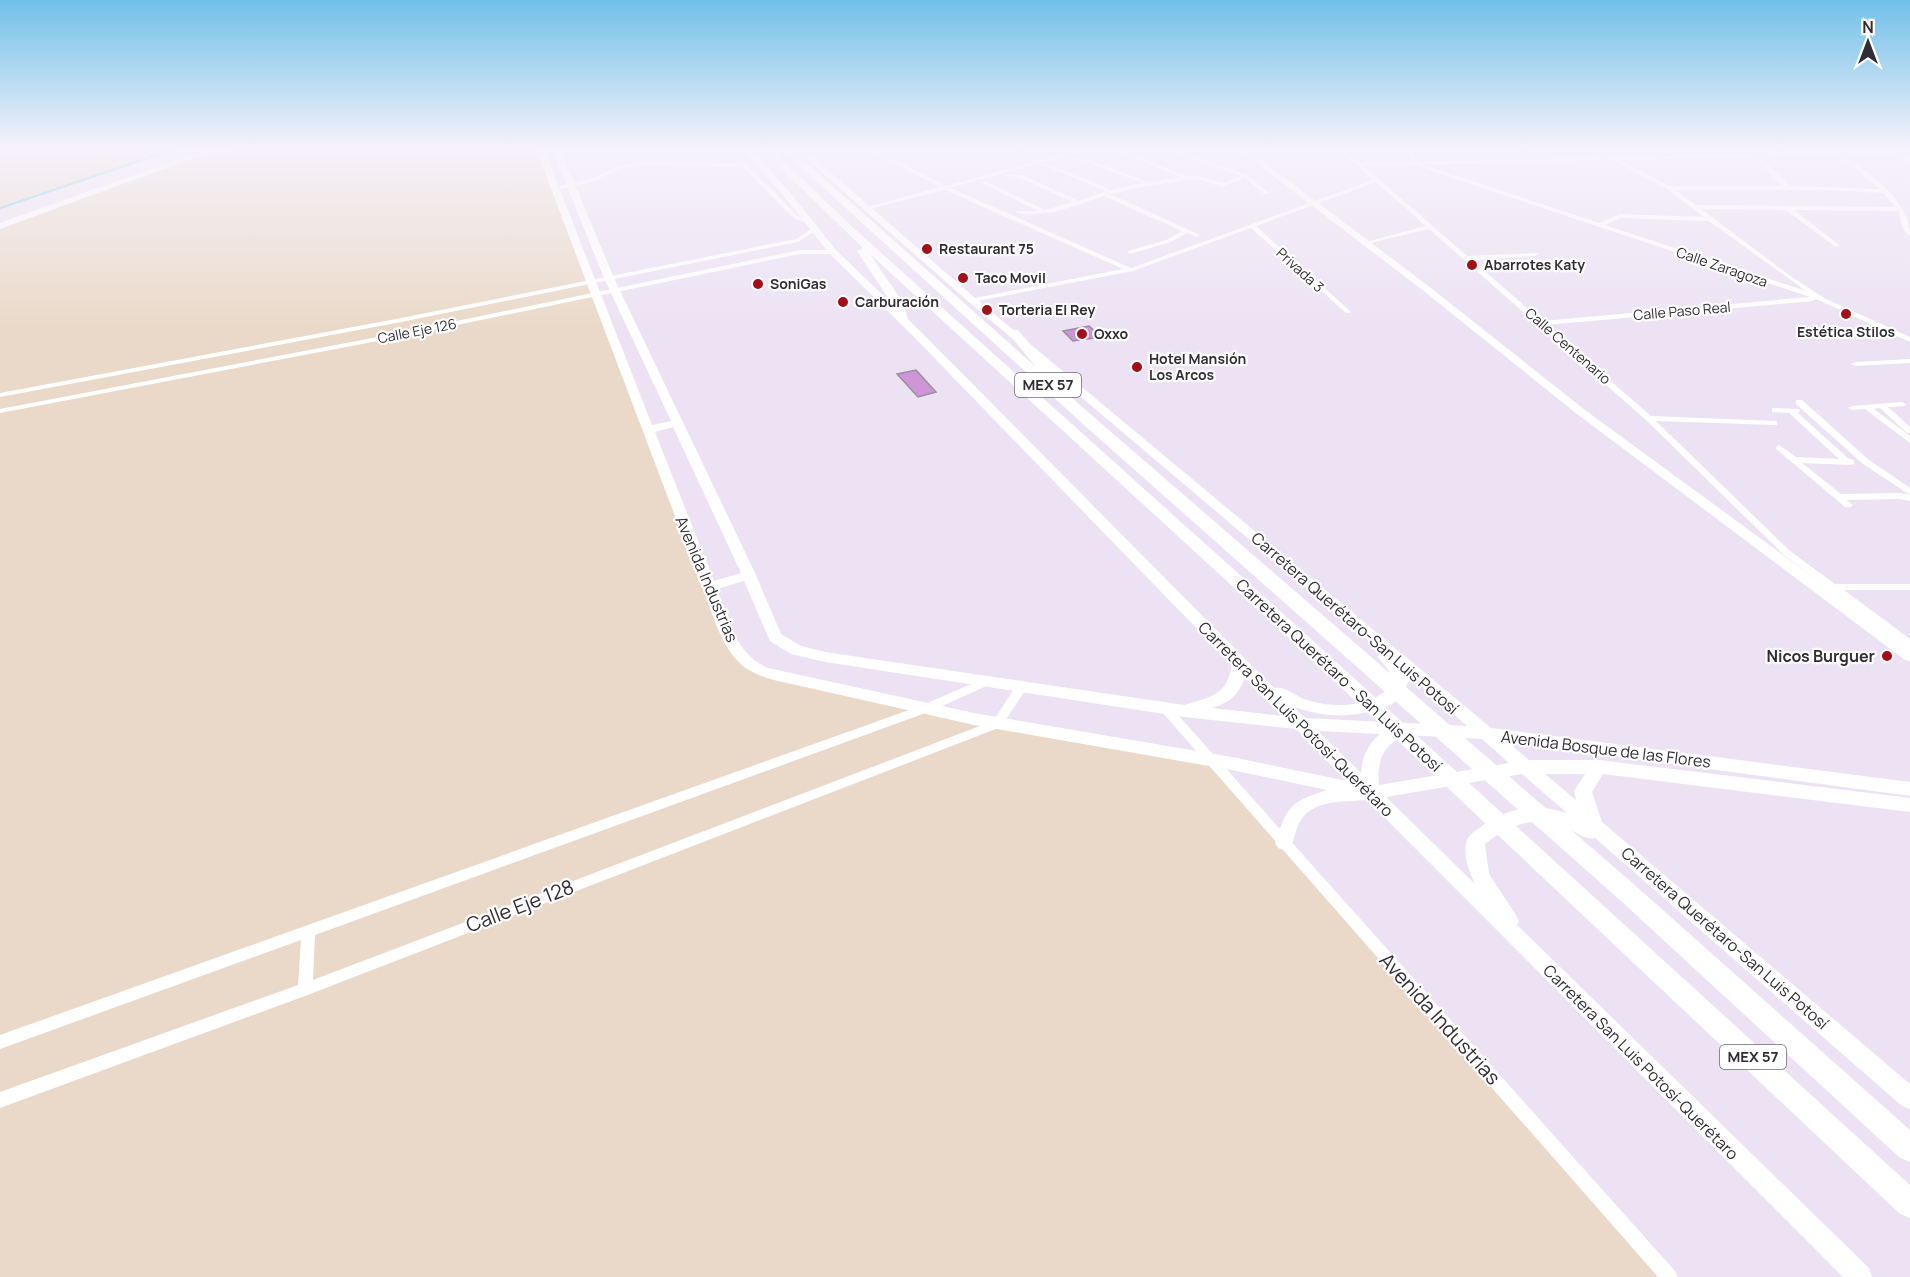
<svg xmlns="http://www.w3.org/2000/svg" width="1910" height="1277" font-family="Manrope,sans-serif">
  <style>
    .industrial { fill: #ead9c8 }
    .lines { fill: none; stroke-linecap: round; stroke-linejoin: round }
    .stream { stroke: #5fd1ea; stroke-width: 2 }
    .building { fill: #ce96d7; stroke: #9b8e9d; stroke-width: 1.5 }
    .street { fill: #fff; fill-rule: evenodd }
    .secondary { fill: #fff; fill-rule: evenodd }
    .highway { fill: #fff; fill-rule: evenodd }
    .poi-dot { fill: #a50e18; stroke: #fff; stroke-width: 2 }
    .labels { text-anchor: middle; stroke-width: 4.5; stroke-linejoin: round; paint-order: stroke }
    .far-poi-label { font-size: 14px; font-weight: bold; fill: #312d34; stroke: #fff; text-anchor: start }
    .far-street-label { font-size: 14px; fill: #312d34; stroke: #fff }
    .shield { fill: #fff; stroke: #6f6c71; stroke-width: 1.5 }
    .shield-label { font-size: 15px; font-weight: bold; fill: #312d34 }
    .street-label { font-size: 16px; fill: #312d34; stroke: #fff }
    .poi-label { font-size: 16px; font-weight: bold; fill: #312d34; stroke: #fff; text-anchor: end }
    .near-street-label { font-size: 20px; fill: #312d34; stroke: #fff }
  </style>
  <rect width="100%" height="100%" fill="#ece2f3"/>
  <path class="industrial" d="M0,149H179L0,210Z
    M257,149H538L727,646L742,666L761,676L785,683L1207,760L1281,848L1661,1277H0V227L199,157Z"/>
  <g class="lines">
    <path class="stream" d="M0,208L174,149"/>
  </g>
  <path class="building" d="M1089,326L1102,337L1073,341L1063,331Z
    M916,370L936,392L918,397L897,374Z"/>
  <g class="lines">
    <path class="street" d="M725,149H730L799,217L811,222V224L795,219L742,167L645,165L622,168L592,182L554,190L551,188L588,180L619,166L645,161L738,163Z
      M867,149H874L946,186L1080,149H1090L951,188L1131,268L1373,180L1339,149H1345L1361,163L1412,162L1406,149H1411L1418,162L1606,157L1592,149H1599L1614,157L1837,150L1893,151L1891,154L1844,155C1871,175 1910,199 1910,237L1903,229L1898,211L1794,210L1838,244L1839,245L1836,247L1786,210L1701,209L1789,275L1824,298L1910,337V342L1816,299L1813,301L1546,325L1651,416L1777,421V425H1774L1656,421L1790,551L1835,584H1910V590H1844L1910,639V648L1906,647L1784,555L1646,420L1429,229L1362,245V243L1426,226L1376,182L1256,226L1350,311V313H1346L1251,228L1133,271L972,302L970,301V299L1123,269L945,190L864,210V208L940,187ZM1837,155L1880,189L1790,186L1760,157ZM1754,157L1783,186H1670L1620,160ZM1612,160L1667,189L1704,217L1620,214L1599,223L1424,165ZM1414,165L1810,297L1542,321L1472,260L1535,256L1538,254L1537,253L1467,256L1364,166ZM1675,190H1826L1883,193L1896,207L1696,205ZM1621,218L1709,221L1806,291L1605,225Z
      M1112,149H1120L1188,176L1197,175L1222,183L1241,176L1163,149H1171L1248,175L1269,193L1264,194L1245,178L1222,187L1197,179L1141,187L1110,194L1200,235L1197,237L1187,233L1171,242L1130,254L1128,253V251L1166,240L1182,231L1104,196C1076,205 1046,219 1016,213V211H1038L980,182L985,181L1045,210L1073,202L1020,178L1003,175L1004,174L1023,175L1079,201L1106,191L1045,166V164H1049L1111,190L1142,183L1084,161L1068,159V157L1087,159L1149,182L1180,177Z
      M811,229L816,230L798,242L396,323L0,397V393L396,319L796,239Z
      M800,250H833L836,252L833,254H800L399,337L0,413V409L399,333Z
      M1910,359V363L1855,366L1851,364L1855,362Z
      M1796,400H1802L1869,460L1910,488V495L1863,464L1796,404Z
      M1902,402L1906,404L1905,406L1888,407L1910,427V433H1907L1880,408L1874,409L1910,436V443L1865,409L1852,410L1848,408L1852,406Z
      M1772,408L1799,409L1800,411L1798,413L1849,459L1854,460V464L1851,465L1802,463L1841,494L1899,493L1910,495V501L1899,499L1847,500L1853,505L1851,507H1845L1775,448L1779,445L1796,457L1839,459L1789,413L1772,412Z
      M987,677L991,678L992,681L991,684L931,711L315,935L313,980L993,721L1018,683H1026L1028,686L1001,727L305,996L0,1108V1092L298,985L301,940L0,1049V1035L923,705Z
      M1166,705L1170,706L1675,1271L1678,1277H1658L1162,712L1160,709L1162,706Z"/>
    <path class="secondary" d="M206,149H218L0,229V223Z
      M536,149H544L652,425L671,421L604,278L552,149H560L614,278L756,575L781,634L801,646L825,652L1184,705C1211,696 1226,697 1232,665L912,335L830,254L782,194L742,149H751L788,190L836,250L920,331L1274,688C1285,686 1295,695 1304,699C1332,709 1377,709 1393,681L1389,671L1377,656L1382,652L969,302L795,149H804L975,298L1491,728L1910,782V796L1508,742L1529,760H1599L1910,798V812L1603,774L1592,792L1602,822L1910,1084V1109L1902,1106L1595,838C1587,840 1580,835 1573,831C1540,814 1513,822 1485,844L1489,874L1516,915L1519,921L1517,925L1869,1268L1872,1277H1843L1367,800C1346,802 1318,799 1303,817C1296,825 1295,839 1290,848L1284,850L1278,848L1275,843C1288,806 1289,802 1327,790L1232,770L974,725L774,680C741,671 731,658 717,627ZM673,427L741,573L714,581L655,432ZM744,581L770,641L791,654L825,662L1184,717L1296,729L1347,781L1232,757L974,713L768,668C736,655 728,618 717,589ZM1405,672L1467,726L1305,718L1294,707C1321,716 1346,719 1374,710C1381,708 1390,707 1396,701C1402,696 1405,688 1409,681ZM1245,678L1282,716L1212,708C1229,703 1238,695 1245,678ZM1318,731L1380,734C1368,744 1362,757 1361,773ZM1404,735L1482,739L1509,763L1379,785C1377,761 1382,747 1404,735ZM1522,774L1567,813C1537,803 1508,807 1482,826C1478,829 1471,833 1468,838C1461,852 1469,871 1475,884L1386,797ZM1545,774H1585L1574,791L1576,800Z
      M1238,149H1247L1431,288L1585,410L1910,648V661L1905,660L1577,414L1425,292Z
      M1882,149H1893L1910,158V163Z"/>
    <path class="highway" d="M761,149H771L848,223L1289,619L1910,1185V1218L1900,1214L1277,627L870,254L902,301L908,319L902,323L898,322L890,301L857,251L863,248Z
      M781,149H791L1036,367L1008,333L1010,330H1018L1052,370L1050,373H1043L1637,887L1910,1130V1162L1900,1158L1621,901L1084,425Z"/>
  </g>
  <linearGradient id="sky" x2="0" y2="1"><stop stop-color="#71c0e9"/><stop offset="0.45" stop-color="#f6f2fa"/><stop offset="1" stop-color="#f6f2fa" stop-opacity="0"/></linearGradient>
  <rect width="1910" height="328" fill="url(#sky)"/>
  <g class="poi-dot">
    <circle cx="927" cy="249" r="6"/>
    <circle cx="1472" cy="265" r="6"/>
    <circle cx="963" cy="278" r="6"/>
    <circle cx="758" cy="284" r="6"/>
    <circle cx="843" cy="302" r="6"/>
    <circle cx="987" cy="310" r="6"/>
    <circle cx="1846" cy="314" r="6"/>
    <circle cx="1082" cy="334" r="6"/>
    <circle cx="1137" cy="367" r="6"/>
    <circle cx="1887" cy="656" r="6"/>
  </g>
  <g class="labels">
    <g class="far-poi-label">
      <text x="939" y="254">Restaurant 75</text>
      <text x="1484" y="270">Abarrotes Katy</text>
      <text x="975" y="283">Taco Movil</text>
      <text x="770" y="289">SoniGas</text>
      <text x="855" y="307">Carburación</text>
      <text x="999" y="315">Torteria El Rey</text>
      <text x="1846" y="337" text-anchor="middle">Estética Stilos</text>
      <text x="1094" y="339">Oxxo</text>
      <text x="1149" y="364">Hotel Mansión<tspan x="1149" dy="16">Los Arcos</tspan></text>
    </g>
    <g class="far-street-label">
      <text transform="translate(1722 267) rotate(19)" y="5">Calle Zaragoza</text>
      <text transform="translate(1300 270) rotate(42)" y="5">Privada 3</text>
      <text transform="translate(1682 311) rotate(-5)" y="5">Calle Paso Real</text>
      <text transform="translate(417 331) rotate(-11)" y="5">Calle Eje 126</text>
      <text transform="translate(1568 346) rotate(41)" y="5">Calle Centenario</text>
    </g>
    <g class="shield">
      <rect x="1015" y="373" width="66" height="24" rx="4.5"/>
      <rect x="1720" y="1045" width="66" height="24" rx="4.5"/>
    </g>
    <g class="shield-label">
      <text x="1048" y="390">MEX 57</text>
      <text x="1753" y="1062">MEX 57</text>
    </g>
    <g class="street-label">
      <text transform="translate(707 579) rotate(67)" y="6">Avenida Industrias</text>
      <text transform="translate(1355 623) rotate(41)" y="6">Carretera Querétaro-San Luis Potosí</text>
      <text transform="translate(1339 675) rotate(43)" y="6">Carretera Querétaro - San Luis Potosí</text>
      <text transform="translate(1296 719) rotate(45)" y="6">Carretera San Luis Potosí-Querétaro</text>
      <text transform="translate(1606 749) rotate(7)" y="6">Avenida Bosque de las Flores</text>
      <text transform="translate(1725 938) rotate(41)" y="6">Carretera Querétaro-San Luis Potosí</text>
      <text transform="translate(1641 1062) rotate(45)" y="6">Carretera San Luis Potosí-Querétaro</text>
    </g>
    <g class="poi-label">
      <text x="1875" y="662">Nicos Burguer</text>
    </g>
    <g class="near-street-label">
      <text transform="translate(520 906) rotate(-21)" y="7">Calle Eje 128</text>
      <text transform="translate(1440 1019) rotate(48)" y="7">Avenida Industrias</text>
    </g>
  </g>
  <g transform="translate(1868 42)" stroke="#ffffff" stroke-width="4.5" paint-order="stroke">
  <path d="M0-4.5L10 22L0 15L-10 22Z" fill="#312d34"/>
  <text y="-9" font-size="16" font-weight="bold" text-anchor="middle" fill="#312d34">N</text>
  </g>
</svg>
